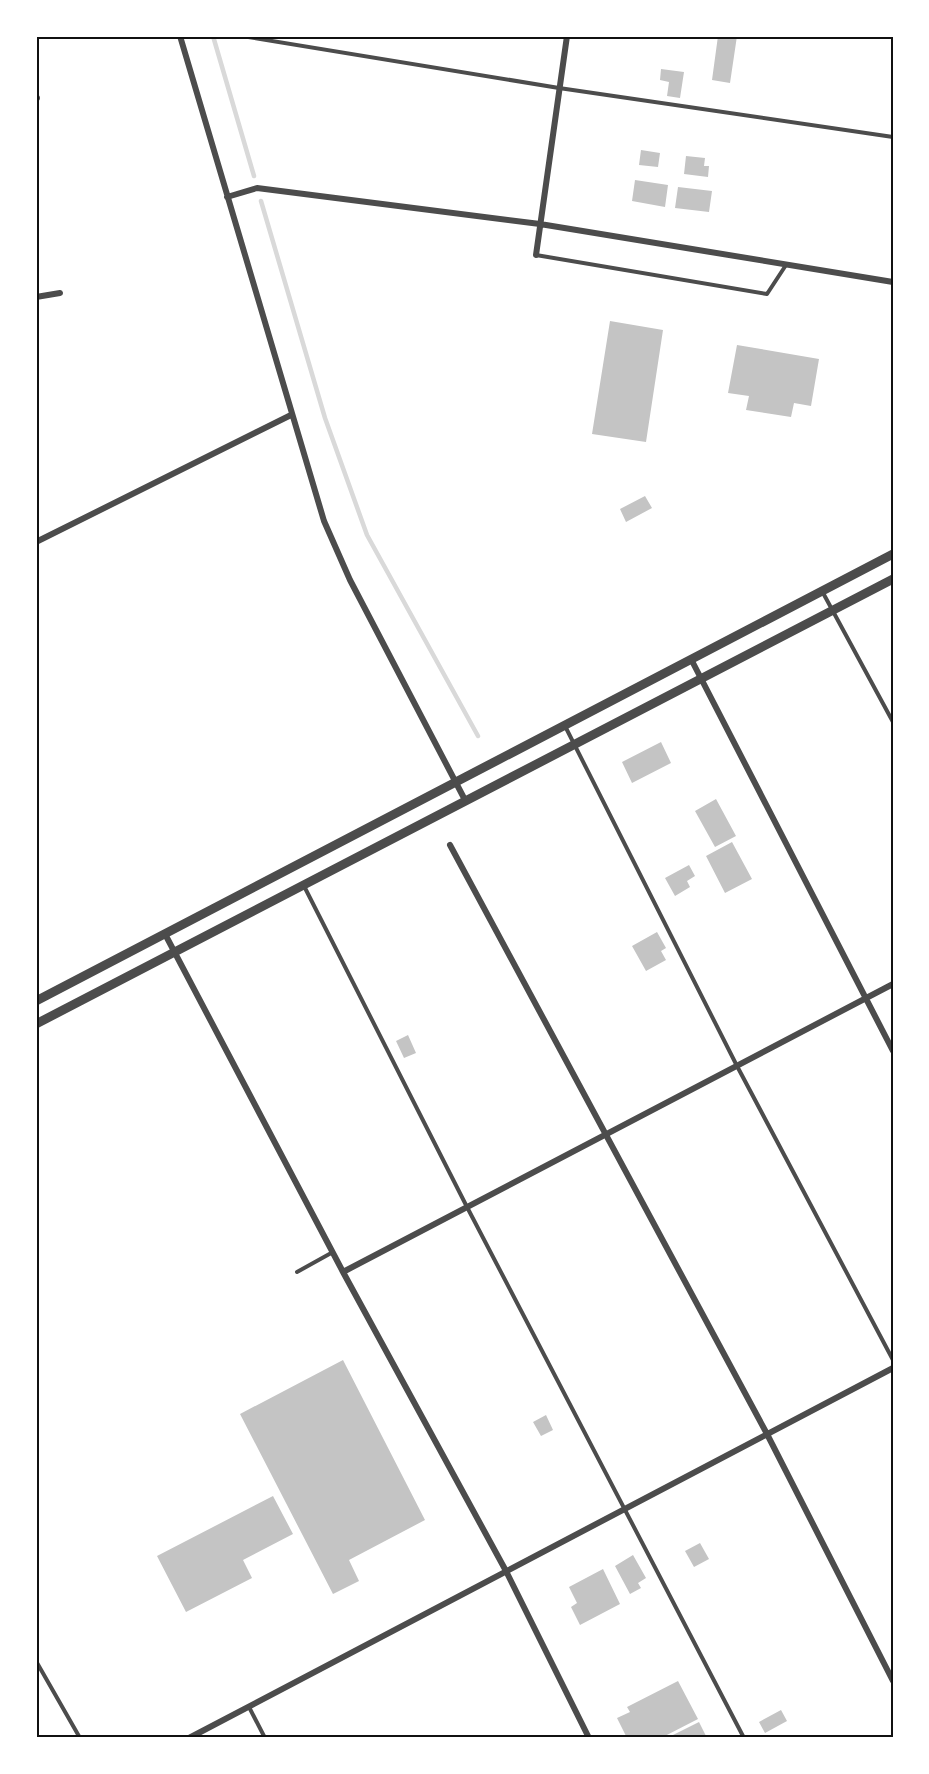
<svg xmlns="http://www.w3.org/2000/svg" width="929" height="1774" font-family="'Alegreya Sans',sans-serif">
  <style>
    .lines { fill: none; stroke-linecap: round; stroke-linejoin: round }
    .stream { stroke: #d9d9d9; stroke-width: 4.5 }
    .building { fill: #c4c4c4 }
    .service { stroke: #4c4c4c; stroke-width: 4 }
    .minor { stroke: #4c4c4c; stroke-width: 6 }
    .tertiary { stroke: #4c4c4c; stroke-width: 9 }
    .neatline { fill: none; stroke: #111; stroke-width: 2 }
  </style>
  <rect width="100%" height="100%" fill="#fff"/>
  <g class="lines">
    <path class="stream" d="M213,36L254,176
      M261,201L325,418L367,535L478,736"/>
  </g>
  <path class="building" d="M718,36H737L730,83L712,80Z
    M661,69L684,72L680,98L667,96L669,82L660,80Z
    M641,150L660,153L658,167L639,165Z
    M686,156L705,158L704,166H709L708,177L684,174Z
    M635,180L668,185L665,207L632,201Z
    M678,187L712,191L709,212L675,208Z
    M610,321L663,330L646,442L592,434Z
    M737,345L819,359L811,406L794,403L791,417L746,410L749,396L728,393Z
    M645,496L652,508L626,522L620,509Z
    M661,742L671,763L632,783L622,762Z
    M716,799L736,836L715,847L695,811Z
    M732,842L752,879L725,893L706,856Z
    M689,865L695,876L687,881L690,887L675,896L665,878Z
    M657,932L666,948L661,951L666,960L646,971L632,946Z
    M408,1035L416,1053L404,1058L396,1041Z
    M343,1360L425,1520L349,1560L359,1581L333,1594L240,1414Z
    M546,1415L553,1430L541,1436L533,1422Z
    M273,1496L293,1534L243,1560L252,1578L186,1612L157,1556Z
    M700,1543L709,1559L694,1567L685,1551Z
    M633,1555L646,1578L638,1583L641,1588L630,1594L615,1566Z
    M603,1569L620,1604L580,1625L571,1607L577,1603L569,1587Z
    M678,1681L698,1719L661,1738H627L617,1718L630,1712L627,1707Z
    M781,1710L787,1721L765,1733L759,1722Z
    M699,1722L707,1738H667Z"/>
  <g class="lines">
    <path class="service" d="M242,36L559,88L893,137
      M536,255L767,294L786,265
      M822,591L893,722
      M565,726L737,1066L893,1360
      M304,886L467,1207L744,1738
      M297,1272L333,1252
      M36,1661L80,1738
      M249,1707L265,1738"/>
    <path class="minor" d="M180,36L324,521L350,580L465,800
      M36,98H37
      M227,197L257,188L540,224L893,282
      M536,255L567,36
      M36,297L60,293
      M36,542L291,415
      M691,659L893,1051
      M450,845L767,1434L893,1681
      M165,934L343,1272L506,1571L589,1738
      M343,1272L893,984
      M189,1738L893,1368"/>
    <path class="tertiary" d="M36,1001L893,554
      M36,1024L893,579"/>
  </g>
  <rect width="929" height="1774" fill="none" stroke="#ffffff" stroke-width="75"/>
  <rect x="38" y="38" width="854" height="1698" class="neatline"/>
</svg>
